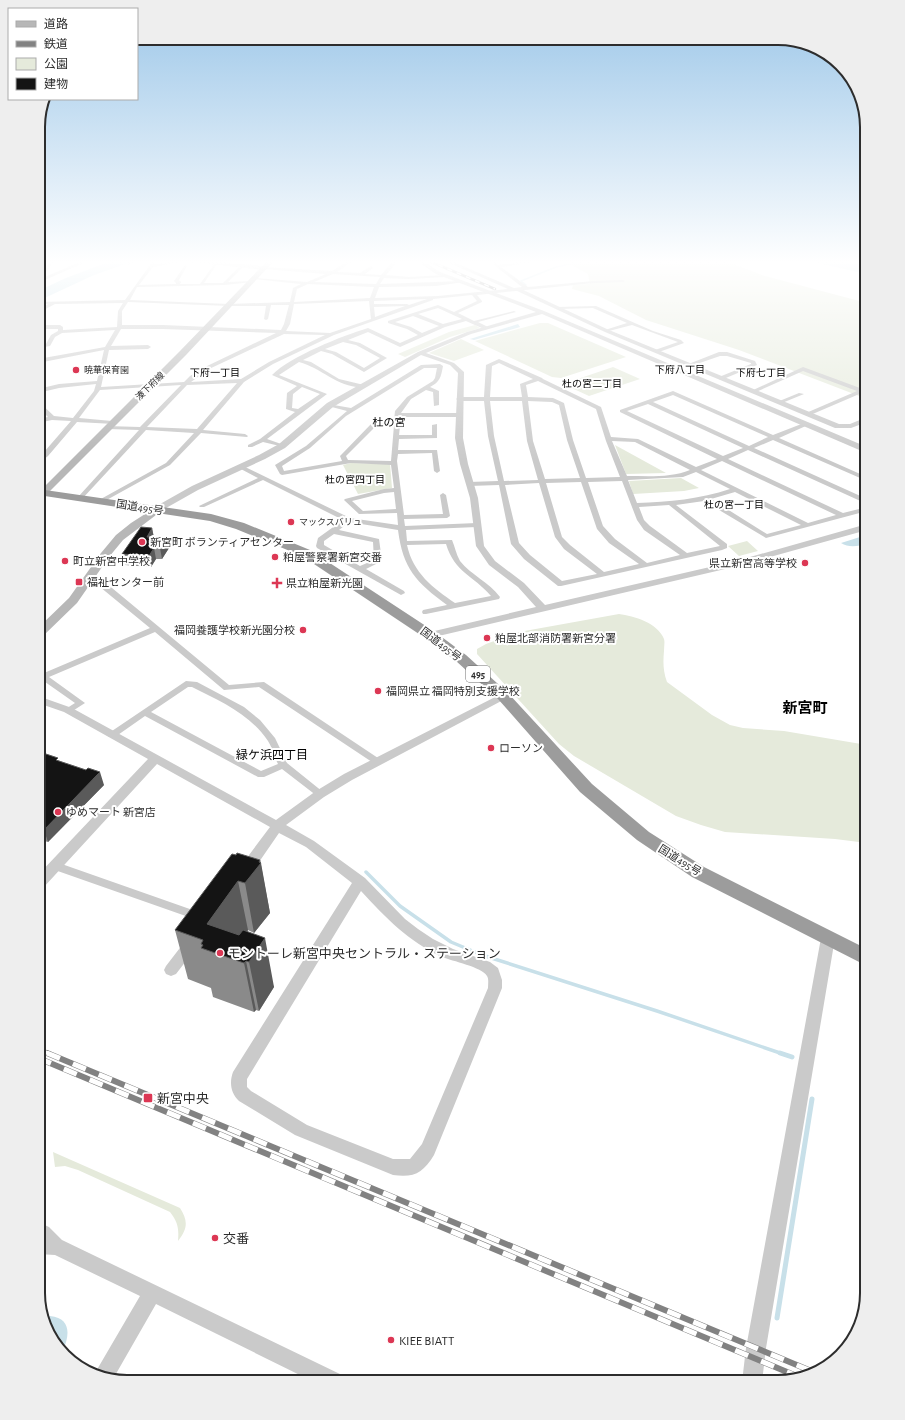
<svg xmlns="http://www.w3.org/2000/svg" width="905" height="1420" font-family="'Alegreya Sans','Noto Sans JP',sans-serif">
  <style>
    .green { fill: #e5eadb }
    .water { fill: #c8e0e9 }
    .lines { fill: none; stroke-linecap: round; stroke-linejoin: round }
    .stream-far2 { stroke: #c8e0e9; stroke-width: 1.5 }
    .stream-far1 { stroke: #c8e0e9; stroke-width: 3.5 }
    .stream { stroke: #c8e0e9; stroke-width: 5 }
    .minor { fill: #cacaca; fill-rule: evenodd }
    .tertiary { fill: #cacaca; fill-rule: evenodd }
    .secondary { fill: #b7b7b7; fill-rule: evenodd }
    .trunk { fill: #9c9c9c; fill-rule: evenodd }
    .rail-far2-casing { stroke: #828282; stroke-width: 2.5 }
    .rail-far1-casing { stroke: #828282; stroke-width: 5 }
    .rail-casing { stroke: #828282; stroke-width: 6 }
    .rail-far2 { stroke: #fff; stroke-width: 1.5; stroke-dasharray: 5; stroke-linecap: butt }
    .rail-far1 { stroke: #fff; stroke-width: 3.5; stroke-dasharray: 11; stroke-linecap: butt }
    .rail { stroke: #fff; stroke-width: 5; stroke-dasharray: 14; stroke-linecap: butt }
    .wall { fill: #8a8a8a }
    .shaded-wall { fill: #5a5a5a }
    .building { fill: #141414; stroke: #5a5a5a }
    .poi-dot { fill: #dc3754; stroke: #fff; stroke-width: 1.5 }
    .labels { text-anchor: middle; stroke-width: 4; stroke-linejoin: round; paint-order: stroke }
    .far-poi-label { font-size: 9px; fill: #2d2d2d; stroke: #fff; text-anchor: start }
    .far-street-label { font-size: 9px; fill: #2d2d2d; stroke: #fff }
    .far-neighbourhood-label { font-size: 10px; fill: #000; stroke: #fff }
    .shield { fill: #fff; stroke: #6c6c6c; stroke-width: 1 }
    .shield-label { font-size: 10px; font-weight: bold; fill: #2d2d2d }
    .far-quarter-label { font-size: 11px; fill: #000; stroke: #fff }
    .street-label { font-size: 11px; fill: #2d2d2d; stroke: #fff }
    .poi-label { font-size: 11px; fill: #2d2d2d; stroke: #fff; text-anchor: start }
    .neighbourhood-label { font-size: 12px; fill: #000; stroke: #fff }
    .near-poi-label { font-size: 13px; fill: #2d2d2d; stroke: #fff; text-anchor: start }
    .district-label { font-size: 15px; font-weight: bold; fill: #000; stroke: #fff }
    .rim { fill: none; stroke: #2d2d2d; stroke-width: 2 }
  </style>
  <rect width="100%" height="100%" fill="#fff"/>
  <path class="green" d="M564,261H725L765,276L867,303V399L739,350L646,320L599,296L572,289L573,285L590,284L588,274Z
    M540,323H548L626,357L561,378L552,377L475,341Z
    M475,325L480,328L450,337L405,357L398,354L449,332Z
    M461,339L484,350L454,361L429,353Z
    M613,367L640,379L589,396L563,384Z
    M615,445L666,473L626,474Z
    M351,463L390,464L392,488L358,494L343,465Z
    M681,478L699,488L684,491L633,494L629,481Z
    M747,541L758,551L739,556L728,546Z
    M619,614C634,616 658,623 664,639C665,642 664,647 664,651C663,662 663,671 667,682L712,715L730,725L743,728L784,731L867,745V843L835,839L725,832L701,825L676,816L574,756L559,744L477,654V649L486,644L519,632Z
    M53,1152L180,1208C188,1221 188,1228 178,1241C179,1229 178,1222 170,1212L78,1170L65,1166L55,1167Z"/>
  <path class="water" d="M111,261H134L94,275L38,301V291L66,278Z
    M808,261H867V274Z
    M518,324L520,327L474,340L470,339Z
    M860,537L867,542V544C858,546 849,548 841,543Z
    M50,1316C71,1318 70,1335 63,1350L47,1333L44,1318Z"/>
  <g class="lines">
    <path class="stream-far2" d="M526,285L521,281L556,267L584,261"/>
    <path class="stream-far1" d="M366,872L400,906L451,942L482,955L657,1011L783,1054"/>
    <path class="stream" d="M780,1053L792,1057
      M777,1318L812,1099"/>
    <path class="minor" d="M50,261H54L47,271H43Z
      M82,261H88L38,283V280Z
      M133,261H139L128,265V263Z
      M149,261H153L154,264L173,261H186L153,267L139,285L176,284V283L174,281L185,265L187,266L179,280L181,282L180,284H200L215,263L217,264L204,283H223L241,265L243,267L228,282L251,281L253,282L224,285L137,287L130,300L229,304L290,302L293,288L301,284L253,279L255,278L307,282L326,274L264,269L262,267L332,271L348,261H353L337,272L360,273L371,266L373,268L365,274L381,275L393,261H398L386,275L409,277L445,275L447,276L445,277L409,279L384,278L380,284L462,281L464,282L436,286L379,287L375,298L438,296L508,289L445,261H451L514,288L522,287L489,261H494L498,265L525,261H539L501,267L528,287L594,281L623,280L625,281L623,282L594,283L477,295L482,301V302L458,313L474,321L514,311L516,312L478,322L488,327V329H484L466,321L445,327L400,347L368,332L348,340L360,343L387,358L364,372L332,354L321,351L303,360L311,362L339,379L364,385V387C339,389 322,368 299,362L279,375L327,394L267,439L284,445V447L263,442L252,447H248V445L260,439L295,412L286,409L287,393L297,386L272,375C291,356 342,336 368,328L400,343L418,335L407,329L388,323V321L438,305L454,312L477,301L472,295L433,299V300L334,335L273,364L244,382L203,430L245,434L248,436L247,437L201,433L170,465L103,502H99V500L166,463L194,433L146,430L82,499H78V497L139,430L108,429L106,428V426L140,427L181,385L100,390L79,418L112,421L114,422V424L77,422L48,456L38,464V459L71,421L52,420L38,423V419L48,417L38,407V401L54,416L73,418L94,391L96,384L59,388L38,393V389L59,384L97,381L104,350L38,363V359L105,347L115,330L62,333L55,337L50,346L38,348V344H46L51,335L58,331V329H38V325H60L63,327V330L117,327L118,311L123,303L55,304L38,313V310L48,304H38V302L125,300L150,265ZM333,274L380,277L376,284L314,282ZM308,284L374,287L370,298L294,302L297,289ZM427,299L409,305L407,304H374V301ZM369,301L371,319L330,333L286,331L290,324L294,304ZM128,302L229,306H266L264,319L266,320L268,319L271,305H289L284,324L281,330L163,325H122V311ZM405,306L375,317L374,307ZM438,308L462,319L443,324L418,314ZM413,316L439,326L422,333L411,327L395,322ZM121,329H163L276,333L205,367L190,376L184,382L101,387L109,350L148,349L151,347L148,345L111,346ZM284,334L325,335L269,362L241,379L191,382L209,369ZM343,342L356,345L380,358L364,368L336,352L325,349ZM237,383L197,429L147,427L187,385ZM302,387L320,394L298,409L292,408L293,394Z
      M596,306L653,331L681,340L684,343L659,352H655V350L678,342L632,325L605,332V330L627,323L593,308L558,309L556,308L558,307Z
      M719,352H727L755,361L757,365L721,380L719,379V377L751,364V363L727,356H720L691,366L686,365Z
      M499,359L542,378L543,379L601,407L611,437L638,439L696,467L717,459L620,412V410L673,391L773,435L804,423H808V425L779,438L867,477V481L773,440L754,448L867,499V504L748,450L728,459L843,513L867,507V511L766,538L704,501L676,505L727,544V548L722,550L561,586H558L524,559L511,544L499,485L469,486L466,484L469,482L498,481L488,436L484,401H459L456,399L459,397H484L486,365ZM499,363L533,379L520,384L522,397H490L492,366ZM538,381L596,409L606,441L620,477L586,478L573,440L564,403L553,398L528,397L526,385ZM673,395L768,437L749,446L653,402ZM490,401H522L527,441L538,480L504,481L494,436ZM528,401L552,402L559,405L567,440L580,478L545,479L533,441ZM648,404L743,448L723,456L627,411ZM612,441L635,442L690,470C671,478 648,476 627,476ZM722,461L836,515L808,523L701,470ZM696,472L730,489C700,499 669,502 637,503L628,480L683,477ZM622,481L637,520L644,530L680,555L647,563L615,539L603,526L588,482ZM581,482L597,529L609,543L639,564L604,572L570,545L562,537L546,483ZM539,483L555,537L564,549L597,574L562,581L530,555L519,543L505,485ZM735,492L801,525L767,534L711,499ZM669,505L720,546L687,553L650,526L644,520L639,507Z
      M421,365L440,364L443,366C441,377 440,382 430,387L439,391V405L434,406L433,392L426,390L411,399L401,413H459L462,415L459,417H401L399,435H432V425L437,424V438L399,439L398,450H437L440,471L437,473L434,471L432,453L398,454L397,461L404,515L443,514L440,495L443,493L446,495L450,516L447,518L404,519L405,526L477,523L481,525L477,527L406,530L407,541L452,540C455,547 456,554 460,561C471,575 489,582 500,597L499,599L426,614H423L422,612L423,610L447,605C416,582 403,569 398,530L349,522L339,530L379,539L382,561L366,569L404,591L405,593L401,595L317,548L316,546L318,538L343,520L263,480L204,507H200L199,506L258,478L239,468V466L241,465L350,518L398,525L397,513L359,514L344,500L345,499L384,489L394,488L391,465L351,463L282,475L280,474L275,465L306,446L347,411L328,406V404L351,408ZM424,368H437L435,378L433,381L407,397L395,411L394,421L373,422L341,455L340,456L342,461L284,471L282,466L310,448L346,416ZM377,425H394L391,461L348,460L346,456ZM394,492L396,509L363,511L352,501L384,493ZM334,534L373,542L374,560L360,566L324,545V541ZM446,544C455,573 473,575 491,596L455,603C433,588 413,573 407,545Z
      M803,367L860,388L864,392L808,416L805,414L806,413L857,391L803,371L756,392L751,391Z
      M799,393L804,394L782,403L777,402Z
      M86,578H92L106,583L229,685L264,682L381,760L383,762L381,764H375L259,687L224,690L155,632L49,677L85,703L71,712H65L64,710L75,703L38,677V670L44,673L150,628L100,587L86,582Z
      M186,681L197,682L244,707L260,720L275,738L287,763L323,792L325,794L323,796H317L282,769L264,777H258L145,716L115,737H109L107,735L109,733ZM188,687H192C220,701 250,714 268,741C272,747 274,756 278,764L261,771L151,712Z
      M56,862L204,914L206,917L204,920L200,921L52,869L51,866L52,863Z"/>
    <path class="tertiary" d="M182,261H206L264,266L267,268L264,270Z
      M417,261H423L440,272L544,311L867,447V452H864L542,314L471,334L426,353L454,363L464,372L463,438L468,464L478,498L484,546L495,561L524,583L545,605L736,561L867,524V530L738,566L430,638L426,637L425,635L426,633L536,607L518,587L489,565L476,546L470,498L460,464L455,438L458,373L450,365L421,355L333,407L285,448L265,459L198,490L159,512H153L152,510L153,508L192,486L259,455L279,444L327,403L418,352L467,332L536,312L436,274Z
      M515,288H519L609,330L839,424H850L867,417V422L851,428H835L605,332L515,290Z
      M503,693L508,696L507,698L352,780L324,797L286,825L314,841L365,878L405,919L418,929L433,939L453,949L490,962L498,968L502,980V988L434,1155C423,1173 414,1178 393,1175L295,1135L239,1101C231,1093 229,1083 233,1072L352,883L306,847L279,833L250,875L245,876L240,875L238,871L240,867L270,827L157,764L43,888L38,889V875L148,759L64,712L38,703V696L72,708L276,820L316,791L344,774ZM361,891C386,918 408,941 442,957C452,961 482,967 487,976C489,979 488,984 488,988L422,1144L410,1159H393L307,1125L251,1091L247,1087V1079Z
      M828,932L833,934L835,938L766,1348L762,1382H742L746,1348L821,938L823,934Z
      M191,938L196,940L198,944L196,948L176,974L171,976L166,974L164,970L166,966L186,940Z
      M38,1222L49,1227L62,1240L342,1375L345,1382H314L156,1304L113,1379L95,1373L140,1296L55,1255L38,1254Z"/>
    <path class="secondary" d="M267,261H274L186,355L47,494H41L39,492L180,351Z
      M156,507L160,508L161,510L160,512L123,540L109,557L77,603L42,637L38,638V628L69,598L101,553L116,535L131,523Z"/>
    <path class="trunk" d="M38,489L211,514L244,523L310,550L435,632L466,655L508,693L592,784L649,832L704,867L867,949V966L692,877L637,840L580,792L498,699L456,661L425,638L302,556L236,529L210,521L38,495Z"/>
    <g class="rail-far2-casing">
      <path id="rail-far2" d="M429,261L495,289"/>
    </g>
    <g class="rail-far1-casing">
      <path id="rail-far1" d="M38,1049L50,1054"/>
    </g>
    <g class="rail-casing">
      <path id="rail" d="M47,1053L816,1373
        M38,1058L799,1377"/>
    </g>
    <use href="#rail-far2" class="rail-far2"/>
    <use href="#rail-far1" class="rail-far1"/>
    <use href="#rail" class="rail"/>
  </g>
  <path class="wall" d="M152,528L154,537L167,538L169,548L162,559H156L151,567L125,565L122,554Z
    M38,754L60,761L104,785L48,842L38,839Z
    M260,860L270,913L254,933L248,930L247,932L274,987L259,1011L256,1010L254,1012L213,997L211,988L188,979L175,930Z"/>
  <path class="shaded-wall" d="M152,528L154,539L147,537Z
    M167,538L169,548L162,559L160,548Z
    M154,548L156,559L151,567L149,556Z
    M100,772L104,785L48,842L44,830Z
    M260,860L261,864V863L270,913L254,933L245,883Z
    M238,881L248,930L229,958L207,924Z
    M265,938L274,987L259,1011L249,962Z
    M246,961L256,1010L254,1012L244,963Z"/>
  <path class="building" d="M141,527L152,528L147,537L167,538L160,548H154L149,556L122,554Z
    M43,753L58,758L56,760L86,770L88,768L100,772L44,830L38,828V754L40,755Z
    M237,853L260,860L259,862L261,863L245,883L238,881L207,924L239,935L243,930L265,938L249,962L246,961L244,963L201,948L203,945L201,944L203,940L175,930L232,854L236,855Z"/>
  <linearGradient id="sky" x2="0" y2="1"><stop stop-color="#9bc6e8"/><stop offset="0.57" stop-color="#fff"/><stop offset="1" stop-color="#fff" stop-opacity="0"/></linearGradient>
  <rect width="905" height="460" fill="url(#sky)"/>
  <g class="poi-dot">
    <circle cx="76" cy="370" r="4"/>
    <circle cx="291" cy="522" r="4"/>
    <circle cx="142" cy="542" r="4"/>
    <circle cx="275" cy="557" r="4"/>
    <circle cx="65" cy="561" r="4"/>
    <circle cx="805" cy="563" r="4"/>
    <rect x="75" y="578" width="8" height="8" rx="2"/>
    <path d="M275 577h4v4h4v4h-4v4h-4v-4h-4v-4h4z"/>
    <circle cx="303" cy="630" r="4"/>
    <circle cx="487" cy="638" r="4"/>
    <circle cx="378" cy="691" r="4"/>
    <circle cx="491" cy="748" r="4"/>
    <circle cx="58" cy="812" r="4"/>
    <circle cx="220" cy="953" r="4"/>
    <rect x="143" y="1093" width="10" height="10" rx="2"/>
    <circle cx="215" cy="1238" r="4"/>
    <circle cx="391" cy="1340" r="4"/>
  </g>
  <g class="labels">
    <g class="far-poi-label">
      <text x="84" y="373">暁華保育園</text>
      <text x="299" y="525">マックスバリュ</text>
    </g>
    <g class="far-street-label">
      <text transform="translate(150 386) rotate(-44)" y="3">湊下府線</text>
    </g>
    <g class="far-neighbourhood-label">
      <text x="680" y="373">下府八丁目</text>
      <text x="215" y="376">下府一丁目</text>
      <text x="761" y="376">下府七丁目</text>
      <text x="592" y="387">杜の宮二丁目</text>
      <text x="355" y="483">杜の宮四丁目</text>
      <text x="734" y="508">杜の宮一丁目</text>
    </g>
    <rect class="shield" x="466" y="666" width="24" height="16" rx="3"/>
    <g class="shield-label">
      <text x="478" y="678">495</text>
    </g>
    <g class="far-quarter-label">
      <text x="389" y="426">杜の宮</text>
    </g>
    <g class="street-label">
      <text transform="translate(140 507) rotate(9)" y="4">国道495号</text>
      <text transform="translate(441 644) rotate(37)" y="4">国道495号</text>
      <text transform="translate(680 860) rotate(32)" y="4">国道495号</text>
    </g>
    <g class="poi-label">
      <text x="150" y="546">新宮町 ボランティアセンター</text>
      <text x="283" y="561">粕屋警察署新宮交番</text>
      <text x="73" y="565">町立新宮中学校</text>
      <text x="797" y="567" text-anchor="end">県立新宮高等学校</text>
      <text x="87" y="586">福祉センター前</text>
      <text x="286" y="587">県立粕屋新光園</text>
      <text x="295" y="634" text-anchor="end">福岡養護学校新光園分校</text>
      <text x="495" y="642">粕屋北部消防署新宮分署</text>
      <text x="386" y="695">福岡県立 福岡特別支援学校</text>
      <text x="499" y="752">ローソン</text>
      <text x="66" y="816">ゆめマート 新宮店</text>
    </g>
    <g class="neighbourhood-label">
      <text x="272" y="759">緑ケ浜四丁目</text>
    </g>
    <g class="near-poi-label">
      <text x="228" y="958">モントーレ新宮中央セントラル・ステーション</text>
      <text x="157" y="1103">新宮中央</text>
      <text x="223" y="1243">交番</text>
      <text x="399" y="1345">KIEE BIATT</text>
    </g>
    <g class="district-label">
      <text x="805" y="713">新宮町</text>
    </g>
  </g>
  <path d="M0 0H905V1420H0ZM127 45H778A82 82 0 0 1 860 127V1293A82 82 0 0 1 778 1375H127A82 82 0 0 1 45 1293V127A82 82 0 0 1 127 45Z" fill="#eee" fill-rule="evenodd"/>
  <path class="rim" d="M127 45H778A82 82 0 0 1 860 127V1293A82 82 0 0 1 778 1375H127A82 82 0 0 1 45 1293V127A82 82 0 0 1 127 45Z"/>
  <rect x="8" y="8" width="130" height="92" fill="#ffffff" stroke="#ababab"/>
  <rect x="16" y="21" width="20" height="6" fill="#b7b7b7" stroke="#ababab"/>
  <text x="44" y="28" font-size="12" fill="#2d2d2d">道路</text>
  <rect x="16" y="41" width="20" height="6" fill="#828282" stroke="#ababab"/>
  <text x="44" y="48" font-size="12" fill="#2d2d2d">鉄道</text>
  <rect x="16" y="58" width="20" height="12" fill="#e5eadb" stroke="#ababab"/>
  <text x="44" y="68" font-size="12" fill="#2d2d2d">公園</text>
  <rect x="16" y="78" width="20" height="12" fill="#141414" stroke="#ababab"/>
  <text x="44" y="88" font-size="12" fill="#2d2d2d">建物</text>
</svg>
